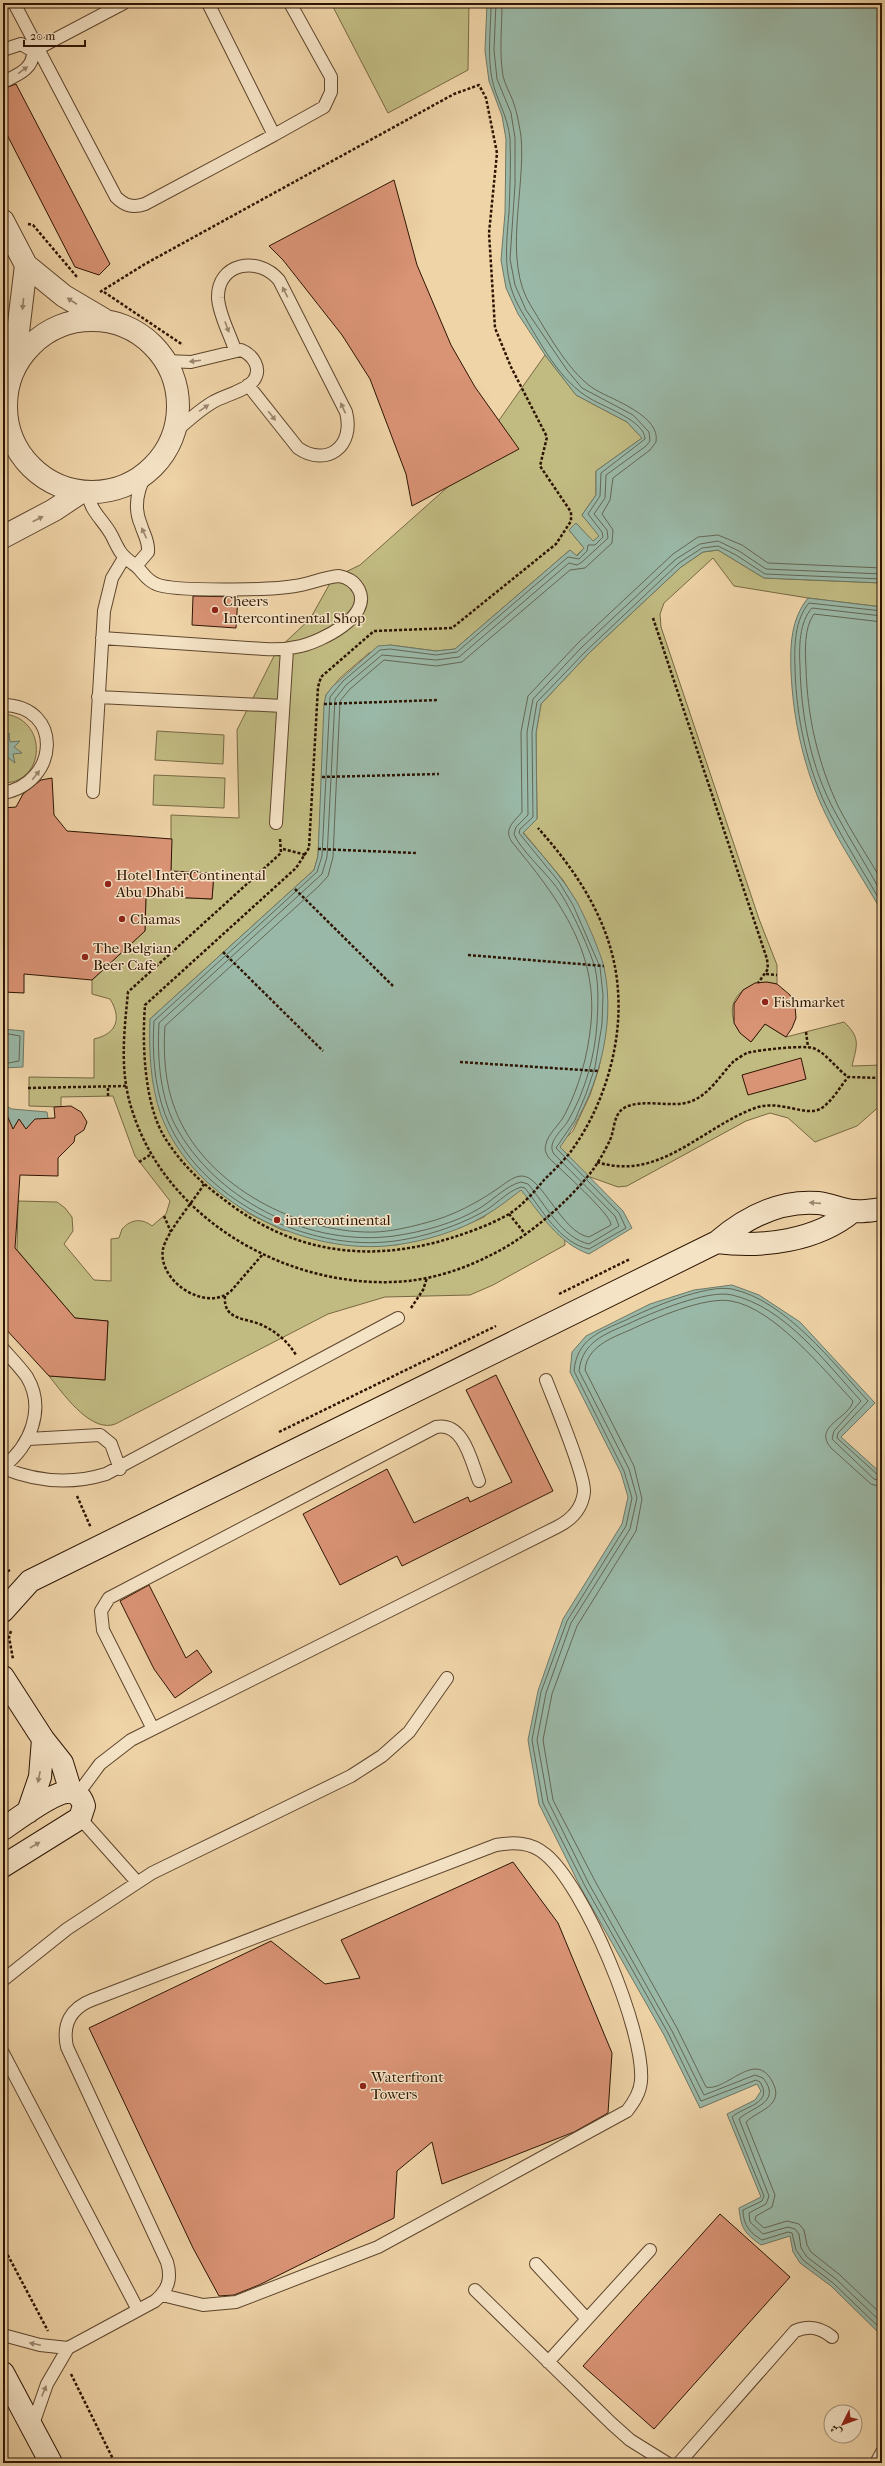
<svg xmlns="http://www.w3.org/2000/svg" width="885" height="2466" font-family="'IM FELL French Canon',Amiri,serif">
  <style>
    .green { fill: #c1bb82; stroke: #786842 }
    .water { fill: #9ab8a7; stroke: #6f7765 }
    .lines { fill: none; stroke-linecap: round; stroke-linejoin: round }
    .shore { stroke: #646654; stroke-width: 1 }
    .building { fill: #d99375; stroke: #2e1502 }
    .lane-casing { stroke: #5e452c; stroke-width: 14 }
    .street-casing { stroke: #5e452c; stroke-width: 24 }
    .secondary-casing { stroke: #2e1502; stroke-width: 24 }
    .path { stroke: #2e1502; stroke-width: 2.5; stroke-dasharray: 3 2; stroke-linecap: butt }
    .lane { stroke: #f5e3c6; stroke-width: 12 }
    .street { stroke: #f5e3c6; stroke-width: 22 }
    .secondary { stroke: #f5e3c6; stroke-width: 22 }
    .oneway { fill: #9b866e }
    .poi-dot { fill: #8f2418; stroke: #f5e3c6; stroke-width: 1.5 }
    .labels { text-anchor: middle; stroke-width: 3; stroke-linejoin: round; paint-order: stroke }
    .poi-label { font-size: 15px; fill: #2e1502; stroke: #f5e3c6; text-anchor: start }
  </style>
  <rect width="100%" height="100%" fill="#efd4a8"/>
  <filter id="stains"><feTurbulence type="fractalNoise" baseFrequency=".005" numOctaves="4"/><feColorMatrix values="0 0 0 0 .2 0 0 0 0 .09 0 0 0 0 .02 0 0 0 .5 -.17"/></filter>
  <radialGradient id="worn" r=".72"><stop offset=".6" stop-color="#630" stop-opacity="0"/><stop offset="1" stop-color="#630" stop-opacity=".3"/></radialGradient>
  <path class="green" d="M331,3H469L468,70L388,113Z
    M545,355L576,395L627,422L642,438L596,471V495L582,515L600,536L593,542L576,523L569,530L584,548L576,556L570,550L455,649L436,651L390,645L369,653L340,678L326,695L318,856L314,870L150,1019L190,1164L220,1192L248,1213L282,1230L396,1245L459,1228L484,1217L573,1131L590,1095L599,1068L606,1025L607,994L577,903L563,880L523,832L537,819L536,733L541,704L589,653L681,567L703,552L718,550L764,578L882,583V607L808,598L734,586L713,558L664,603L660,614L661,627L759,919L777,965V984C753,978 723,995 735,1024C738,1032 745,1037 751,1042L765,1024L786,1037L844,1022C861,1038 857,1045 852,1066L882,1065V1104L857,1126L815,1142L788,1118L770,1113L746,1121L627,1186L618,1187L590,1177L564,1227L565,1245L493,1285L470,1295L385,1297L328,1314L127,1418C122,1420 117,1424 112,1425C88,1430 62,1392 49,1376L105,1380L108,1321L75,1318L17,1250L18,1201L57,1202L65,1208L72,1217L73,1231L64,1244L94,1280L111,1281V1239L119,1238L122,1229C131,1219 142,1218 152,1226L166,1214L170,1201L135,1156L113,1096L61,1097V1107L29,1106V1077L94,1078V1039C117,1034 122,1018 110,999L92,994V980L145,931L146,896L212,899L214,873H171V815L239,818L237,730L277,650L310,619L333,578L360,565L459,477Z
    M3,714C48,717 47,783 3,783Z
    M157,731L224,735L223,764L155,760Z
    M154,775L225,778L224,808L153,805Z"/>
  <path class="water" d="M487,3H882V583L764,578L718,550L703,552L681,567L589,653L541,704L536,733L537,819L523,833C542,855 562,877 577,902C585,917 600,951 604,967C617,1028 596,1098 560,1147L623,1211L632,1228L589,1254C558,1243 542,1215 521,1190C509,1199 497,1209 484,1216C459,1231 425,1241 395,1245C307,1257 193,1202 161,1115C150,1084 149,1051 150,1019L314,870L318,856L324,704L326,695L332,687L378,646L390,645L436,651L455,649L570,550L577,556L584,548L569,530L576,523L593,541L599,536L582,515L596,495V471L642,438L627,422L576,395L545,355L518,314L506,288L501,260L505,213L506,139L502,116L489,81L485,51Z
    M808,598L882,607V912C864,880 842,848 826,815C804,770 793,720 791,671C790,645 791,619 808,598Z
    M9,733L10,742L20,741L14,747L22,753L13,754L15,763L7,757L3,764V739Z
    M3,1029L24,1031L23,1067L3,1068Z
    M3,1105L12,1109L47,1112L48,1118L41,1131L33,1121L26,1129L19,1119L13,1129L3,1121Z
    M732,1285L759,1295L800,1322L875,1403L841,1437L882,1474V2336L831,2286L800,2263L793,2252L790,2236L761,2245C744,2233 741,2228 739,2208L761,2197L727,2114L755,2100L761,2091L757,2084L700,2108L664,2035L581,1888L539,1804L528,1740L538,1691L563,1619L622,1524L628,1497L621,1473L570,1372L572,1352L586,1336L650,1304L694,1290Z"/>
  <g class="lines">
    <path class="shore" d="M491,3C491,29 487,53 492,79C496,100 508,115 510,139C511,163 510,188 509,212C506,248 502,280 522,312C539,341 560,382 591,399C604,407 645,421 645,439L601,473L600,496L588,514L602,532L603,537L595,545H588L587,551L579,559L568,557L457,652L436,655L390,649L380,650L343,681L330,697L322,856L317,872L154,1021C152,1051 154,1085 165,1114C197,1199 307,1253 395,1241C424,1237 455,1227 481,1213C495,1206 506,1192 521,1187L525,1188C542,1210 560,1243 589,1249L626,1228L619,1213L556,1148L575,1120L586,1094L595,1067L602,1024L603,995L600,967L573,905L559,882L519,833L520,829L533,817L532,732L537,702L586,651L679,563L702,548L718,546L736,555L765,574L882,579
      M496,3L494,50L497,79L511,113L515,138V185L510,259L515,285L526,310L567,370L582,388L633,415L649,432L650,441L646,446L606,475L605,498L594,514L607,530L608,538L582,562L577,565L569,563L459,657L436,660L382,655L346,685L335,699L327,857L322,874L159,1023C157,1059 160,1101 179,1132C221,1203 312,1247 394,1236C422,1232 456,1223 480,1208C493,1200 507,1185 521,1182L528,1184C545,1204 562,1238 589,1244L619,1226L615,1216L554,1154C546,1142 563,1130 568,1121C585,1092 595,1056 597,1023C598,1005 599,985 595,968C589,947 568,901 554,884C544,871 520,849 514,834L516,827L528,815L527,732L533,699L582,647L676,559L700,544L718,541L739,551L766,569L882,574
      M502,3C502,28 499,51 503,76C505,85 510,93 513,101C517,112 519,124 521,136C526,190 502,260 531,306C547,332 570,375 596,390C613,400 661,416 656,442L650,450L613,478L610,500L602,514L613,530L612,543L585,568L570,570L462,662L436,666L384,660L350,689L340,701L333,857L328,876L319,886L165,1026C163,1053 165,1084 175,1109C202,1182 291,1230 365,1232C385,1233 406,1228 425,1223C453,1216 477,1203 500,1187C507,1182 514,1176 522,1176C542,1176 562,1233 589,1237L611,1225C612,1215 559,1168 549,1158C546,1154 544,1149 546,1144C548,1134 559,1125 564,1116C579,1088 588,1055 591,1023C598,949 556,896 512,842C503,829 514,822 522,812L521,732L528,696L578,643L673,554L698,537L718,535L742,545L768,563L882,568
      M882,611L809,603C795,619 794,646 795,667C796,717 807,769 830,814C846,845 865,874 882,904
      M882,616L812,608C799,622 799,648 800,666C801,716 811,768 835,812C850,840 867,866 882,894
      M882,622L814,614C804,627 805,652 806,667C807,716 818,764 839,808C852,833 868,857 882,881
      M3,1033L20,1036L19,1061L3,1064
      M882,1476L878,1475L837,1438L838,1433L868,1401C834,1364 785,1300 732,1289C706,1284 650,1308 626,1320C599,1332 577,1339 574,1371L624,1471L632,1498L626,1526L567,1621L541,1692L532,1740L543,1803L585,1886L668,2033L701,2101L756,2080L760,2082C774,2104 744,2106 732,2117L764,2196L762,2201L743,2210C743,2225 750,2233 762,2240L788,2232L792,2233L796,2250L803,2260L833,2283L882,2330
      M882,1481L874,1479L832,1439L834,1431L861,1401C826,1363 785,1307 732,1295C708,1289 651,1313 628,1324C605,1334 582,1342 579,1371L629,1469L637,1498L630,1529L571,1623L546,1693L537,1740L548,1801L589,1884L672,2031L704,2095L755,2075L763,2078C783,2103 751,2107 739,2119L769,2196L766,2204L749,2213L750,2222L763,2234L788,2227L795,2229L799,2234L801,2248L807,2257L836,2279L882,2323
      M882,1487L871,1484L831,1448C812,1426 850,1418 853,1401C824,1370 774,1308 731,1301C705,1296 653,1319 630,1330C611,1338 587,1347 585,1370L634,1466L642,1499L636,1531L577,1626L552,1694L543,1740L553,1800L595,1881L677,2028L706,2087C726,2092 755,2049 772,2081C786,2106 758,2110 746,2122L775,2195L772,2207L756,2216L755,2220L764,2228L787,2221L799,2224L804,2230L807,2245L811,2252L840,2275L882,2315"/>
  </g>
  <path class="building" d="M16,84L110,264L99,275L75,267L3,127V89Z
    M394,180L417,265L451,345L475,387L519,449L412,506L406,474L370,379L342,335L283,260L269,246Z
    M193,596L238,597L236,628L192,625Z
    M52,778L54,815L67,831L172,839L171,871L214,873L212,899L146,896L145,931L92,980L24,974V993L3,992V808L16,807L23,794L41,780Z
    M767,982L777,984L790,995L795,1005L796,1018L792,1028L786,1037L765,1024L751,1042L740,1033L734,1023V1004L743,990L755,983Z
    M801,1058L806,1079L748,1095L742,1075Z
    M3,1106L13,1129L19,1119L26,1129L35,1119L55,1118L54,1107L71,1106L81,1112L87,1122L84,1130L75,1136L74,1142L58,1158V1176L20,1175L15,1248L75,1318L108,1321L105,1380L49,1376L3,1326Z
    M496,1375L553,1491L402,1566L397,1556L340,1585L303,1514L387,1469L414,1523L468,1497L470,1502L512,1482L466,1390Z
    M149,1585L186,1658L197,1650L212,1672L175,1698L154,1669L120,1601Z
    M513,1862L558,1923L612,2053L608,2113L574,2132L442,2184L432,2142L397,2171L394,2218L259,2285L234,2295L219,2296L193,2248L89,2028L271,1941L325,1984L360,1978L341,1940Z
    M720,2214L790,2277L654,2429L583,2366Z"/>
  <g class="lines">
    <g class="lane-casing">
      <path id="lane" d="M14,3L116,197C125,206 133,208 145,204L274,135L208,3
        M3,50L21,44L33,51C34,69 17,75 3,82
        M33,51L124,3
        M274,135L324,107L331,92V77L290,3
        M235,350C230,334 219,315 218,298C217,263 258,255 279,280L346,412C355,446 327,468 298,448L248,385
        M165,361L191,362L241,350C253,355 262,368 254,380C246,391 225,395 213,402C198,411 186,422 174,433
        M87,492C91,513 103,519 112,536C120,553 121,555 136,566C143,572 146,580 156,584C173,592 273,590 295,586C310,584 324,577 339,576C348,578 354,581 359,590C372,617 321,641 301,646C288,649 276,650 264,649L102,638
        M136,566L148,552C149,541 144,535 141,525C133,507 138,488 147,472
        M98,697L283,706
        M3,705C64,706 59,783 3,793
        M93,792L104,611L112,578L124,558
        M276,823L287,649
        M3,1349C11,1358 20,1367 27,1377C46,1409 30,1446 3,1467
        M28,1439L100,1435L111,1444L120,1469
        M3,1468C37,1482 70,1485 106,1474L398,1318
        M153,1729L103,1630L101,1611L109,1598L436,1427C464,1422 471,1461 479,1481
        M77,1795L100,1764L131,1740L557,1527C571,1520 582,1509 584,1492C585,1474 554,1401 546,1380
        M80,1818L137,1882
        M3,1980L67,1929L152,1873L351,1776L382,1756L409,1732L447,1678
        M3,2053L138,2310
        M536,2264L587,2319
        M475,2290L611,2423L630,2440L667,2463
        M3,2335L40,2345L68,2348
        M548,2362L650,2250
        M32,2427L47,2384L68,2348L155,2301C168,2290 172,2279 167,2262L67,2047C62,2024 71,2008 92,2000L496,1845C514,1842 531,1842 545,1854C584,1885 645,2031 641,2081C640,2093 634,2102 627,2111L378,2247L236,2302L203,2305L162,2295
        M679,2463L795,2331C809,2325 820,2327 832,2337
        M876,2463L882,2452"/>
    </g>
    <g class="street-casing">
      <path id="street" d="M3,221L26,265L64,296L103,319
        M6 406a86 86 0 1 1 172 0a86 86 0 1 1-172 0Z
        M14,365L26,265
        M3,537L54,510L81,492"/>
    </g>
    <g class="secondary-casing">
      <path id="secondary" d="M717,1242C762,1248 817,1241 853,1211
        M3,1611L30,1581L717,1242C745,1218 780,1200 818,1203C830,1204 843,1211 854,1211C863,1212 873,1210 882,1209
        M3,1677L43,1739L62,1763L71,1792
        M28,1812L40,1777L43,1739
        M3,1829C16,1820 57,1789 72,1792C79,1794 82,1799 84,1806L80,1818L3,1866
        M3,2373L51,2463"/>
    </g>
    <path class="path" d="M28,224L33,225L77,277
      M100,292L145,264L454,94L479,85L486,98L497,153L489,233L495,328L511,367L547,437L540,466L571,512V521L556,544L452,628L374,631L321,677L318,687L309,848L296,868L145,1005C142,1044 144,1104 165,1138C180,1162 200,1182 222,1198C291,1253 368,1264 451,1238C470,1232 492,1224 509,1214C523,1205 534,1192 544,1180C554,1170 566,1159 574,1147C604,1104 622,1045 618,991C614,927 579,874 538,828
      M104,292L183,345
      M653,618L767,959L768,969L758,983
      M324,704L438,700
      M322,777L439,774
      M280,839L281,853L128,992C124,1034 119,1073 133,1113C169,1224 295,1292 408,1281C436,1278 466,1268 491,1255C528,1237 567,1203 592,1171C598,1163 606,1149 610,1140C615,1129 613,1115 624,1108C641,1098 671,1108 689,1102C709,1096 720,1075 734,1061C737,1059 743,1055 747,1053C757,1050 803,1045 813,1048C825,1052 837,1069 848,1077L882,1078
      M283,849L306,855
      M318,849L416,853
      M295,889L393,986
      M223,952L323,1051
      M468,955L604,966
      M766,974L777,975
      M806,1032L808,1047
      M460,1062L598,1071
      M28,1088L126,1086
      M108,1096V1086
      M139,1162L150,1155
      M597,1162C659,1182 701,1128 755,1108C780,1099 805,1117 820,1109C831,1103 840,1087 848,1077
      M204,1184C194,1201 167,1231 163,1249C157,1281 206,1313 231,1291L263,1254
      M509,1214L526,1235
      M164,1216L171,1232
      M559,1294L630,1259
      M225,1296C223,1322 247,1317 264,1326C278,1333 288,1342 296,1355
      M411,1308L423,1290L427,1278
      M279,1432L496,1326
      M77,1496L91,1528
      M3,1574L10,1570
      M11,1631L9,1637L13,1659
      M3,2246L48,2331
      M71,2374L115,2463"/>
    <use href="#lane" class="lane"/>
    <use href="#street" class="street"/>
    <use href="#secondary" class="secondary"/>
  </g>
  <defs><path id="oneway-solid" d="M-6-.8H1V-3.2L6.5 0L1 3.2V.8H-6Z"/></defs>
  <g class="oneway">
    <use href="#oneway-solid" transform="translate(23 70) rotate(-36)"/>
    <use href="#oneway-solid" transform="translate(285 292) rotate(-117)"/>
    <use href="#oneway-solid" transform="translate(72 301) rotate(-147)"/>
    <use href="#oneway-solid" transform="translate(23 304) rotate(96)"/>
    <use href="#oneway-solid" transform="translate(227 327) rotate(70)"/>
    <use href="#oneway-solid" transform="translate(195 361) rotate(173)"/>
    <use href="#oneway-solid" transform="translate(204 408) rotate(-34)"/>
    <use href="#oneway-solid" transform="translate(343 408) rotate(-115)"/>
    <use href="#oneway-solid" transform="translate(272 416) rotate(52)"/>
    <use href="#oneway-solid" transform="translate(38 519) rotate(-27)"/>
    <use href="#oneway-solid" transform="translate(144 533) rotate(-115)"/>
    <use href="#oneway-solid" transform="translate(36 775) rotate(-51)"/>
    <use href="#oneway-solid" transform="translate(815 1203) rotate(-176)"/>
    <use href="#oneway-solid" transform="translate(39 1777) rotate(101)"/>
    <use href="#oneway-solid" transform="translate(35 1845) rotate(-30)"/>
    <use href="#oneway-solid" transform="translate(35 2344) rotate(-168)"/>
    <use href="#oneway-solid" transform="translate(44 2391) rotate(-67)"/>
  </g>
  <g class="poi-dot">
    <circle cx="215" cy="610" r="4"/>
    <circle cx="108" cy="884" r="4"/>
    <circle cx="122" cy="919" r="4"/>
    <circle cx="85" cy="957" r="4"/>
    <circle cx="765" cy="1002" r="4"/>
    <circle cx="277" cy="1220" r="4"/>
    <circle cx="363" cy="2086" r="4"/>
  </g>
  <g class="labels">
    <g class="poi-label">
      <text x="223" y="606">Cheers<tspan x="223" dy="17">Intercontinental Shop</tspan></text>
      <text x="116" y="880">Hotel InterContinental<tspan x="116" dy="17">Abu Dhabi</tspan></text>
      <text x="130" y="924">Chamas</text>
      <text x="93" y="953">The Belgian<tspan x="93" dy="17">Beer Cafe</tspan></text>
      <text x="773" y="1007">Fishmarket</text>
      <text x="285" y="1225">intercontinental</text>
      <text x="371" y="2082">Waterfront<tspan x="371" dy="17">Towers</tspan></text>
    </g>
  </g>
  <rect width="885" height="2466" fill="none" stroke="#efd4a8" stroke-width="16"/>
  <rect x="4" y="4" width="877" height="2458" fill="none" stroke="#2e1502" stroke-width="2"/>
  <rect x="8" y="8" width="869" height="2450" fill="none" stroke="#2e1502"/>
  <g transform="translate(843 2424) rotate(228)"><circle r="19" fill="#f5e3c6" stroke="#a59178"/>
  <path d="M0-3L7 15L0 10L-7 15Z" fill="#8f2418"/>
  <text y="-6" font-size="11" font-weight="bold" text-anchor="middle" fill="#2e1502">ش</text>
  </g>
  <path d="M24 40v6h61v-6" fill="none" stroke="#2e1502" stroke-width="2"/>
  <text x="30" y="40" font-size="12" fill="#2e1502" stroke="#f5e3c6" stroke-width="3" paint-order="stroke">20 m</text>
  <rect width="100%" height="100%" filter="url(#stains)"/>
  <rect width="100%" height="100%" fill="url(#worn)"/>
</svg>
